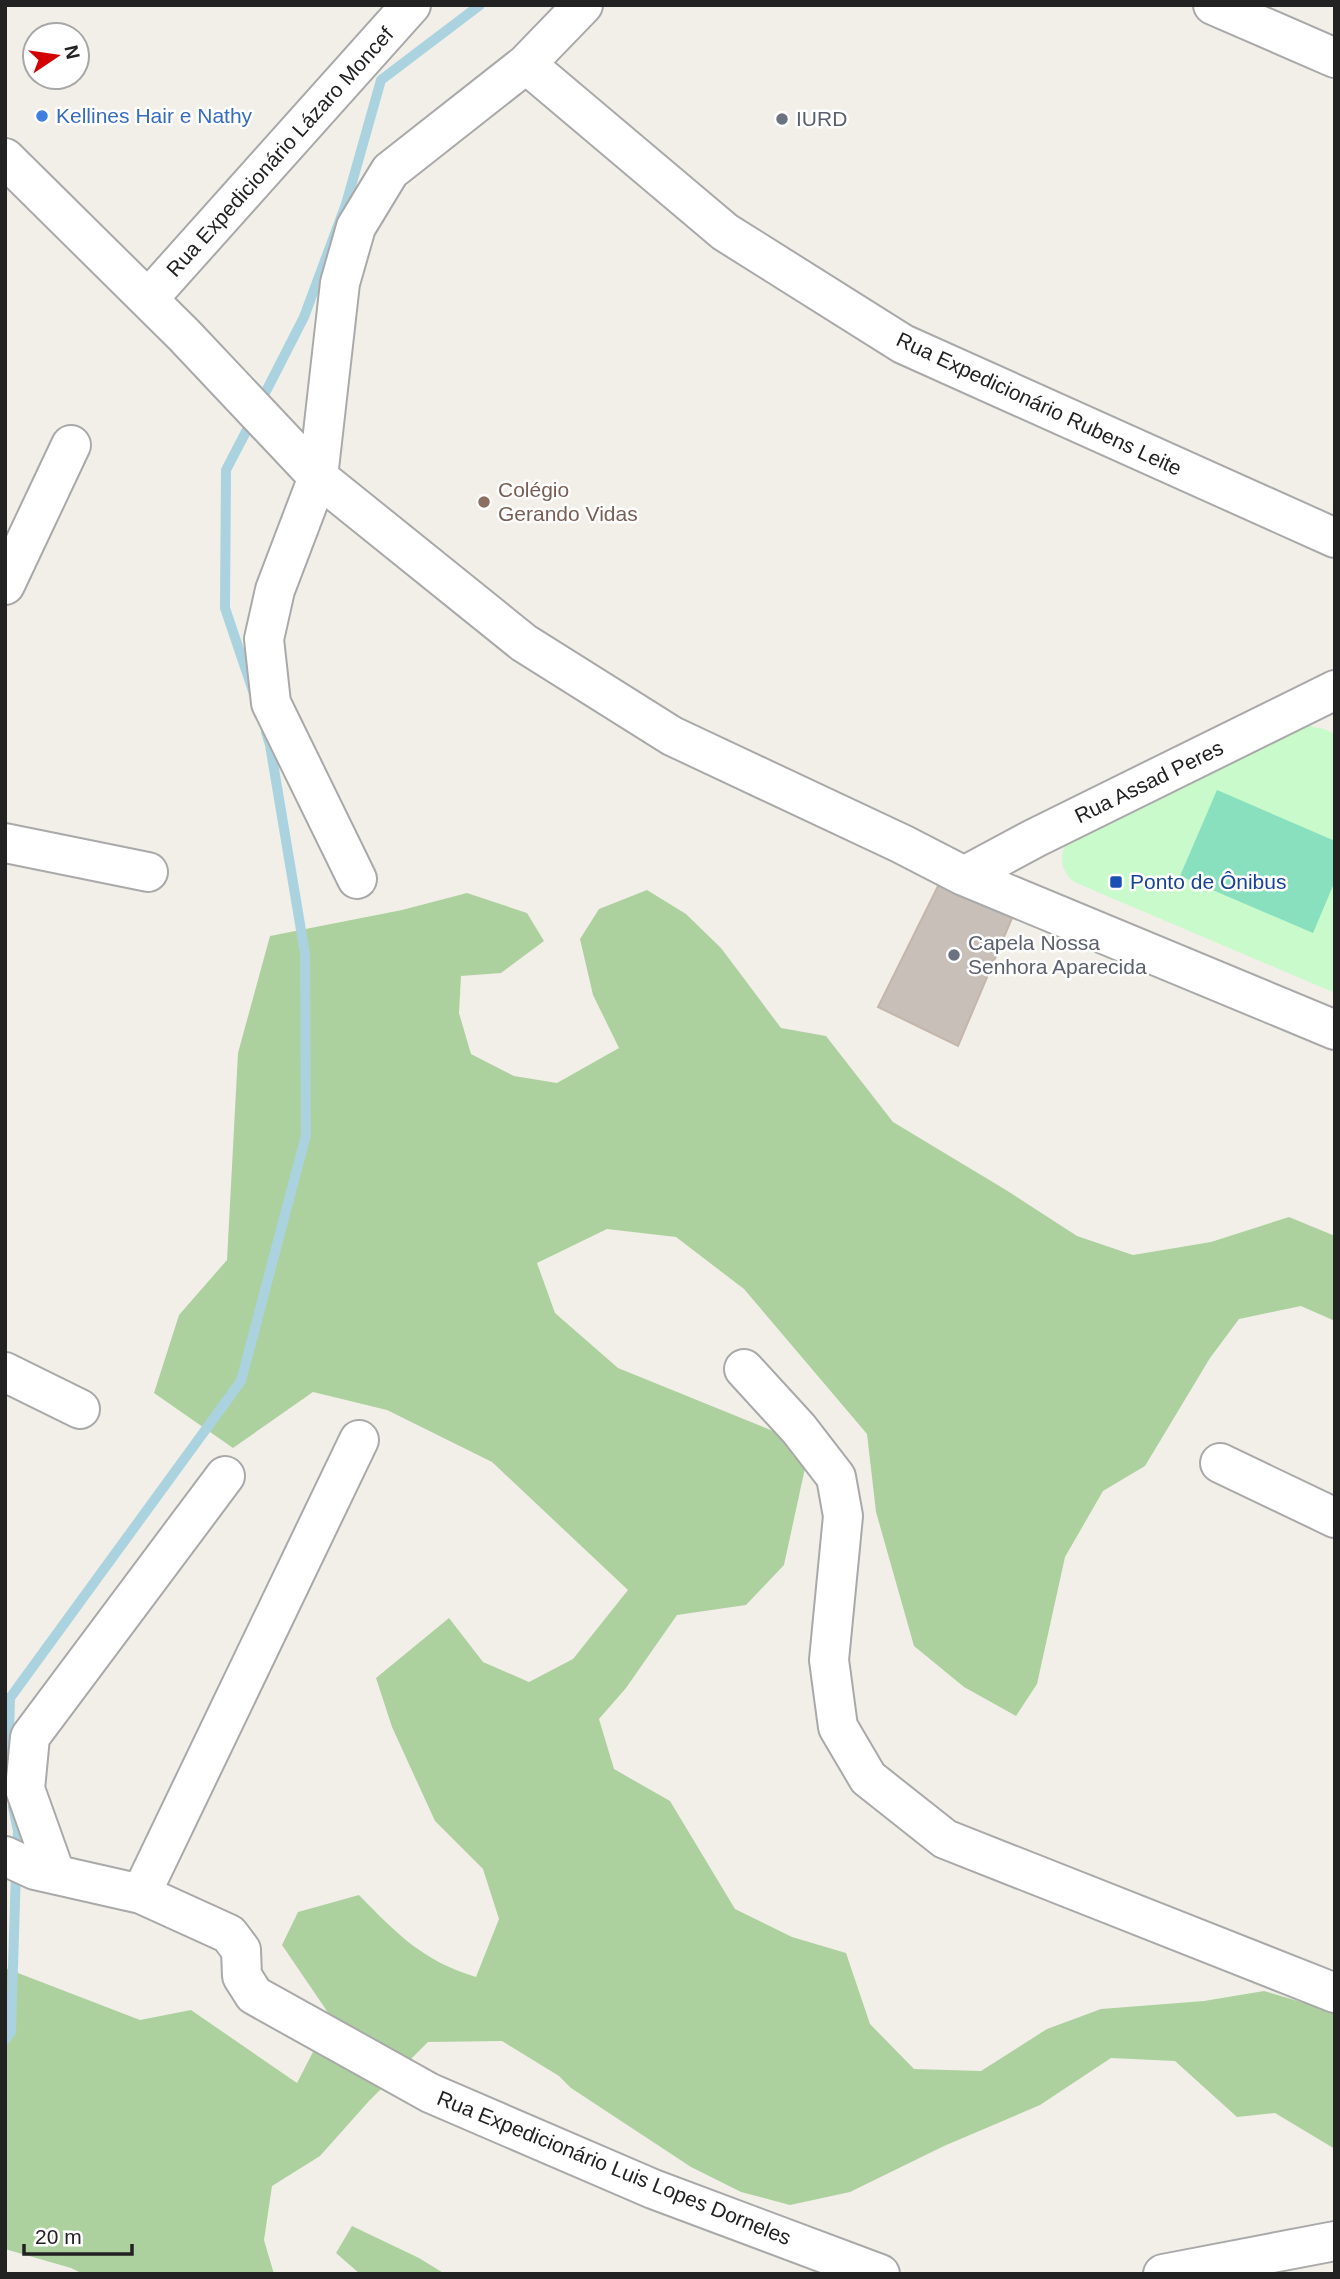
<svg xmlns="http://www.w3.org/2000/svg" width="1340" height="2279" font-family="Helvetica,sans-serif">
  <style>
    .forest { fill: #add19e }
    .park { fill: #c8facc }
    .pitch { fill: #88e0be }
    .lines { fill: none; stroke-linecap: round; stroke-linejoin: round }
    .stream { stroke: #aad3df; stroke-width: 10 }
    .building { fill: #c7bfb8; stroke: #c4b6ab; stroke-width: 2 }
    .minor-casing { stroke: #a9a9a9; stroke-width: 42 }
    .minor { stroke: #fff; stroke-width: 38 }
    .shop-dot { fill: #3f7fe0; stroke: #fff; stroke-width: 2.5 }
    .worship-dot { fill: #6b7280; stroke: #fff; stroke-width: 2.5 }
    .education-dot { fill: #8d6e63; stroke: #fff; stroke-width: 2.5 }
    .transit-dot { fill: #1a4fb4; stroke: #fff; stroke-width: 2.5 }
    .labels { text-anchor: middle; stroke-width: 5; stroke-linejoin: round; paint-order: stroke }
    .shop-label { font-size: 21px; fill: #366cbe; stroke: #fff; text-anchor: start }
    .worship-label { font-size: 21px; fill: #5b616d; stroke: #fff; text-anchor: start }
    .street-label { font-size: 21px; fill: #222; stroke: #fff }
    .education-label { font-size: 21px; fill: #785e54; stroke: #fff; text-anchor: start }
    .transit-label { font-size: 21px; fill: #164399; stroke: #fff; text-anchor: start }
  </style>
  <rect width="100%" height="100%" fill="#f2efe9"/>
  <path class="forest" d="M647,890L686,914L721,948L781,1028L826,1036L893,1122L1006,1190L1077,1236L1133,1255L1211,1242L1289,1217L1335,1236V1321L1301,1306L1239,1319L1210,1358L1145,1466L1103,1491L1065,1557L1037,1684L1016,1716L964,1687L914,1646L876,1512L867,1434L744,1289L676,1237L607,1229L537,1263L555,1313L618,1368L773,1431L807,1459L784,1565L746,1605L677,1615L626,1688L599,1719L614,1769L670,1801L735,1909L792,1937L846,1953L870,2024L914,2069L981,2071L1047,2029L1101,2009L1204,2001L1264,1991L1335,2012V2149L1275,2113L1237,2117L1175,2061L1111,2058L1040,2105L944,2146L850,2192L790,2205L741,2192L691,2167L571,2088L559,2076L502,2041L428,2042L369,2101L320,2156L272,2186L264,2240L274,2274H83L71,2268L5,2249V1968L140,2020L191,2010L297,2083L331,2017L282,1945L298,1912L359,1895C397,1934 423,1961 476,1977L499,1919L483,1869L435,1821L392,1727L376,1678L449,1618L483,1662L529,1682L573,1659L628,1590L492,1462L387,1410L313,1392L233,1448L154,1393L179,1315L227,1260L238,1053L270,936L402,910L467,893L527,913L544,941L501,973L461,976L459,1013L471,1054L514,1076L557,1083L619,1048L593,995L580,939L599,909Z
    M352,2226L419,2258L445,2274H360L336,2253Z"/>
  <path class="park" d="M1310,726L1324,729L1335,734V993L1074,882C1061,871 1059,858 1066,843L1296,729Z"/>
  <path class="pitch" d="M1217,790L1335,841V881L1313,933L1180,876Z"/>
  <g class="lines">
    <path class="stream" d="M259,405L304,317L346,204L381,80L480,5
      M252,420L226,470L225,608L254,694
      M8,1770L10,1698L241,1381L306,1135L305,954L270,745L266,732
      M13,1807L18,1831L17,1853
      M5,2040L11,2032L16,1869"/>
  </g>
  <path class="building" d="M943,876L1015,911L958,1046L878,1007Z"/>
  <g class="lines">
    <g class="minor-casing">
      <path id="minor" d="M1213,5L1335,58
        M526,64L725,232L903,344L1335,538
        M5,158L184,335L318,477L524,643L672,736L902,844L964,876L1335,1030
        M148,299L411,5
        M5,585L71,445
        M5,843L148,872
        M964,876L1035,838L1335,690
        M357,879L271,703L264,639L275,590L318,477L340,283L356,227L390,171L526,64L583,5
        M744,1369L799,1429L836,1477L843,1516L829,1660L838,1727L868,1778L945,1839L1335,1993
        M5,1372L80,1409
        M1220,1463L1335,1518
        M5,1856L35,1870L141,1894L229,1934L241,1950L242,1976L254,1995L430,2093L653,2189L880,2274
        M55,1873L25,1789L30,1737L225,1476
        M141,1894L359,1440
        M1163,2274L1335,2241"/>
    </g>
    <use href="#minor" class="minor"/>
  </g>
  <circle class="shop-dot" cx="42" cy="116" r="7"/>
  <g class="worship-dot">
    <circle cx="782" cy="119" r="7"/>
    <circle cx="954" cy="955" r="7"/>
  </g>
  <circle class="education-dot" cx="484" cy="502" r="7"/>
  <rect class="transit-dot" x="1109" y="875" width="14" height="14" rx="3.5"/>
  <g class="labels">
    <g class="shop-label">
      <text x="56" y="123">Kellines Hair e Nathy</text>
    </g>
    <g class="worship-label">
      <text x="796" y="126">IURD</text>
      <text x="968" y="950">Capela Nossa<tspan x="968" dy="24">Senhora Aparecida</tspan></text>
    </g>
    <g class="street-label">
      <text transform="translate(280 152) rotate(-48)" y="7">Rua Expedicionário Lázaro Moncef</text>
      <text transform="translate(1039 404) rotate(25)" y="7">Rua Expedicionário Rubens Leite</text>
      <text transform="translate(1149 782) rotate(-26)" y="7">Rua Assad Peres</text>
      <text transform="translate(614 2168) rotate(22)" y="7">Rua Expedicionário Luis Lopes Dorneles</text>
    </g>
    <g class="education-label">
      <text x="498" y="497">Colégio<tspan x="498" dy="24">Gerando Vidas</tspan></text>
    </g>
    <g class="transit-label">
      <text x="1130" y="889">Ponto de Ônibus</text>
    </g>
  </g>
  <rect width="1340" height="2279" fill="none" stroke="#222222" stroke-width="14"/>
  <g transform="translate(56 56) rotate(77)"><circle r="33" fill="#ffffff" stroke="#a7a7a7" stroke-width="2"/>
  <path d="M0-5L12 26L0 18L-12 26Z" fill="#d40000"/>
  <text y="-10" font-size="19" font-weight="bold" text-anchor="middle" fill="#222222">N</text>
  </g>
  <path d="M24 2244v10h108v-10" fill="none" stroke="#222222" stroke-width="3.5"/>
  <text x="35" y="2244" font-size="21" fill="#222222" stroke="#ffffff" stroke-width="5" paint-order="stroke">20 m</text>
</svg>
